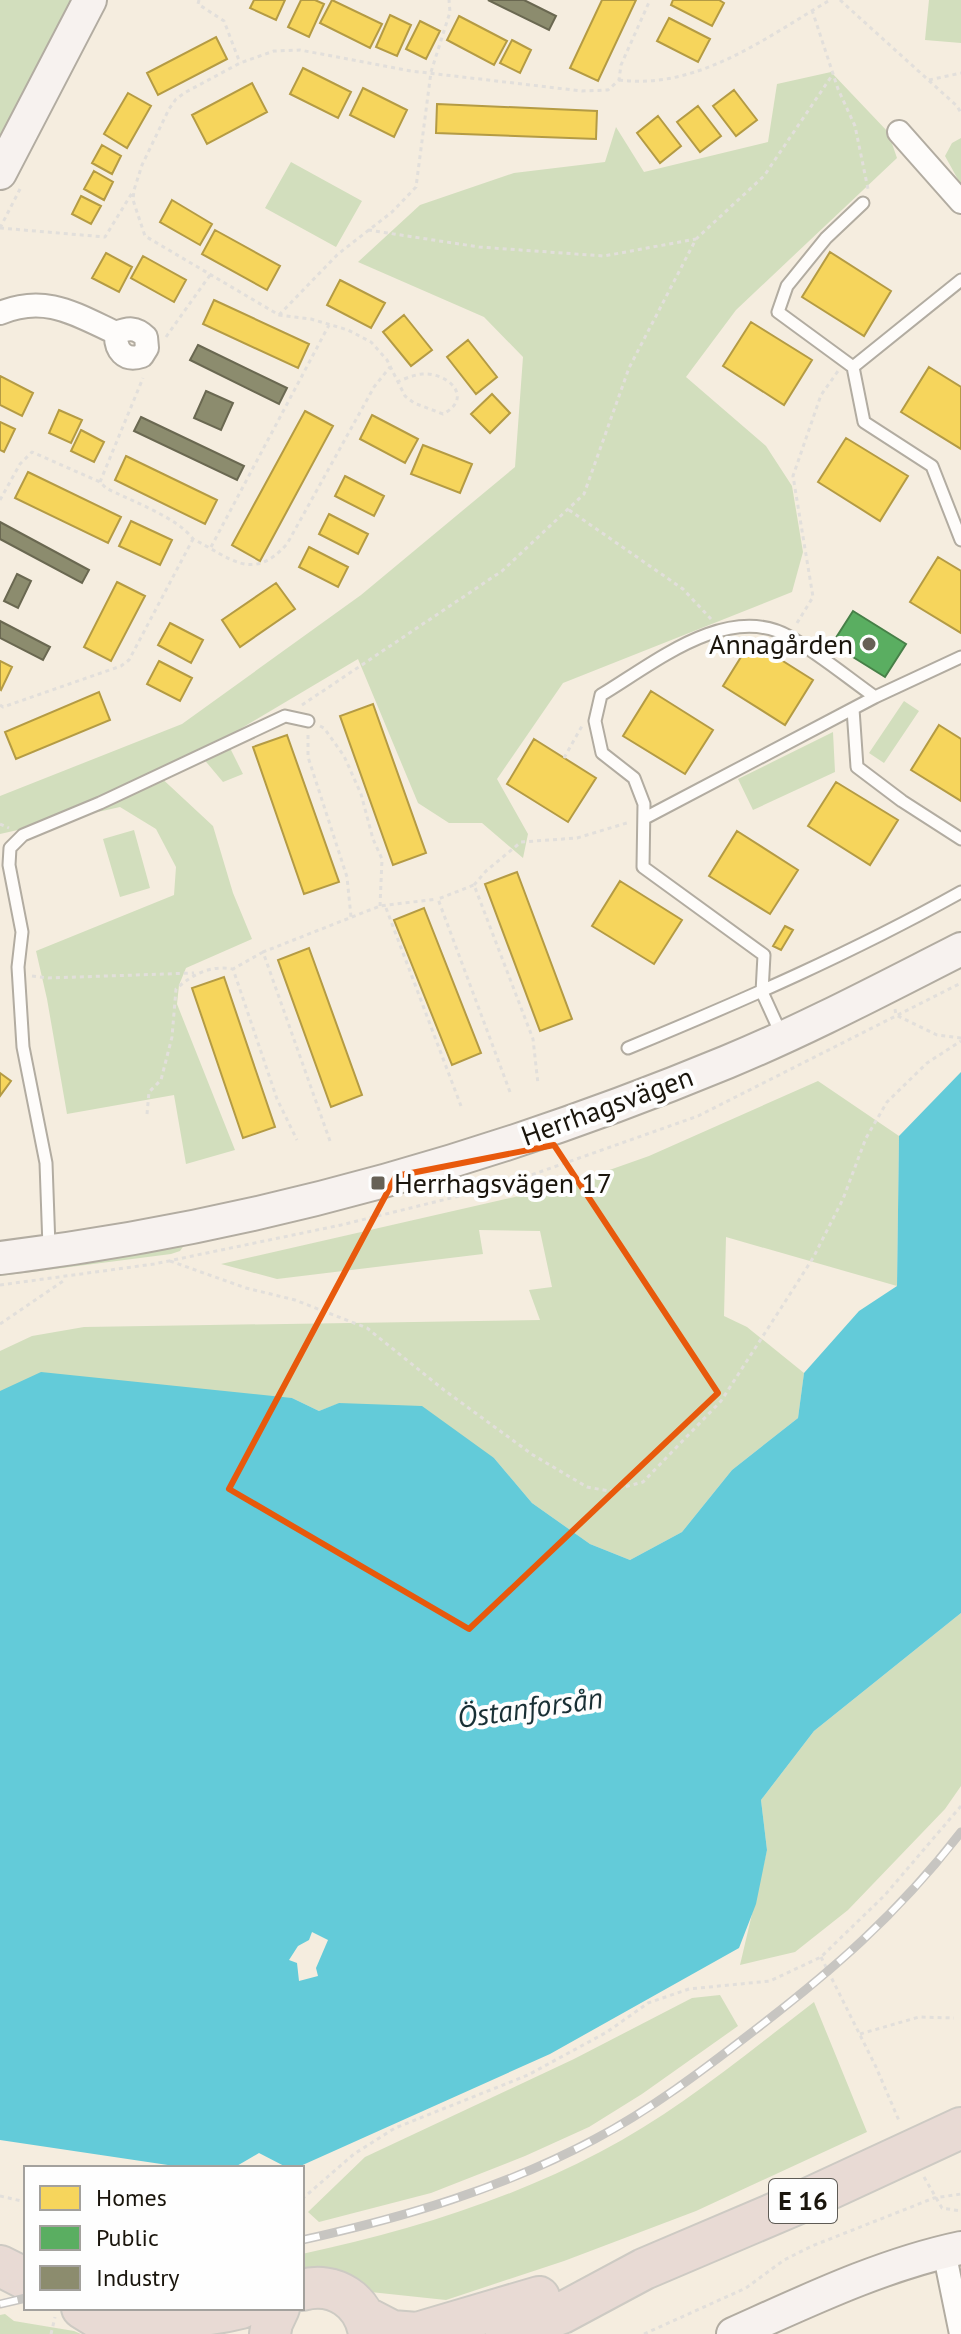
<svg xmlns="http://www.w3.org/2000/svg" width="961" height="2334" font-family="'PT Sans',sans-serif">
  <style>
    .green { fill: #d2debd }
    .water { fill: #63cbd9; fill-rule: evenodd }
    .homes { fill: #f6d55c; stroke: #b49b44; stroke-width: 2 }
    .public { fill: #5aae61; stroke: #478048; stroke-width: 2 }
    .industry { fill: #8c8c6e; stroke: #6a6851; stroke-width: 2 }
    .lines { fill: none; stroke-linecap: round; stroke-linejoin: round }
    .lane-casing { stroke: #b2aca1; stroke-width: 15 }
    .street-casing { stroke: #b2aca1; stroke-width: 26 }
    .secondary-casing { stroke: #b2aca1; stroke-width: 36 }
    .highway-casing { stroke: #cdcac3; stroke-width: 44 }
    .path { stroke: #e2dfdb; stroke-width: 3; stroke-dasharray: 4 4; stroke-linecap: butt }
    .lane { stroke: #fefcfa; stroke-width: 11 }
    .street { stroke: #fefcfa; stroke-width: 22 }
    .secondary { stroke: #f7f2ef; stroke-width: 32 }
    .highway { stroke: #e8dad4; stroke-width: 40 }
    .rail-casing { stroke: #c7c5c1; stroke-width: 9 }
    .rail { stroke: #fefefe; stroke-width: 6; stroke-dasharray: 18; stroke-linecap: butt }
    .marked { fill: none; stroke: #e8590c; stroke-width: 6; stroke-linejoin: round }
    .poi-dot { fill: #676156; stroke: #fefefe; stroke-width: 3 }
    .labels { text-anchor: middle; stroke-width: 8; stroke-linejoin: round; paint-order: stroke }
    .shield { fill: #fefefe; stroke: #5e5b55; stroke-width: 2 }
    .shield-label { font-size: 26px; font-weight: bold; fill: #1a150c }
    .poi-label { font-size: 28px; fill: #1a150c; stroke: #fefefe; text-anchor: end }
    .street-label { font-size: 28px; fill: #1a150c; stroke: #fefefe }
    .water-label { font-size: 30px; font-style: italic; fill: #193035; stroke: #fefefe }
  </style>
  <rect width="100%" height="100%" fill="#f5eddf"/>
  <path class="green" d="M0,0H78L0,152Z
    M929,0H961V43L925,40Z
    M831,72L888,132L897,158L736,310L686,377L766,446L792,486L803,552L792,592L563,683L497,779L528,834L523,858L482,823H449L418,803L358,659L225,738L243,774L223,782L197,751L156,773L213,826L233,893L252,939L186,968L179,985L177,1004L235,1150L186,1164L174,1095L67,1114L47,999L36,951L174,895L176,867L156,829L120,807L0,834V796L182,724L361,595L515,467L523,357L484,317L358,262L420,205L514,173L605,162L616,127L644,172L768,142L777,84Z
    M961,138V185L945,156L952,143Z
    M291,162L362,201L336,247L265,208Z
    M904,701L919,711L884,763L869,753Z
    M833,732L835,772L753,810L738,779Z
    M134,830L150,888L120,897L103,839Z
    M818,1081L899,1136L897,1286L726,1237L724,1316L747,1327L804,1373L798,1418L732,1470L682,1532L630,1560L590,1544L532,1503L494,1458L340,1403L319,1411L292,1398L0,1391V1351L32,1336L84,1327L540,1320L529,1290L552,1287L540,1231L479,1230L483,1254L277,1279L221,1264L567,1185L649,1156Z
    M187,1241L180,1251L171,1254L0,1276V1268Z
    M961,1613V1786L945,1809L848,1910L795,1952L740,1965L767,1850L761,1800L814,1731Z
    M720,1995L738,2026L642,2094L589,2127L525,2156L431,2193L319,2222L308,2212L365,2157L574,2059L692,1998Z
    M814,2002L867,2132L696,2211L564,2261L446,2300L361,2291L302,2271V2254C405,2232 507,2201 600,2152C677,2112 746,2054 814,2002Z
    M5,2314L14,2321L74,2331L81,2334H0V2315Z"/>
  <path class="water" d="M961,1072V1613L814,1731L761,1800L767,1850L756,1904L739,1948L550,2054L296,2168H288L259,2153L235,2167L188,2168L0,2140V1391L41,1372L292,1398L319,1411L339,1403L422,1406L494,1458L532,1503L590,1544L630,1560L682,1532L732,1470L798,1418L804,1373L859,1311L897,1286L899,1136ZM312,1932L328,1940L316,1968L318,1976L299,1981L297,1963L289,1960L298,1946L309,1940Z"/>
  <path class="homes" d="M254,0H285L276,20L250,8Z
    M301,0H315L324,4L309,37L288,27Z
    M332,0L382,24L370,48L320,23Z
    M602,0H636L598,81L570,68Z
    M673,0H719L724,3L712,26L671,5Z
    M390,15L411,25L397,56L376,47Z
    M459,16L507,41L494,65L447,40Z
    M669,18L710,39L698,62L657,41Z
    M420,21L440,31L426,59L406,49Z
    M216,37L227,59L158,95L147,73Z
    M512,40L531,50L520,73L500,63Z
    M303,68L351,92L338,118L290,94Z
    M252,83L267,112L207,144L192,115Z
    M363,88L407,110L394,137L350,115Z
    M734,90L757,120L736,136L713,106Z
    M128,93L151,106L127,148L104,134Z
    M437,104L597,111L596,139L436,133Z
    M698,106L721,136L700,152L677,122Z
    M658,116L681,146L660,163L637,133Z
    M102,145L121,156L112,174L92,163Z
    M94,171L113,182L104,200L84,189Z
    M81,196L101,206L91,224L72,214Z
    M172,200L212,224L200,245L160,222Z
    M215,230L280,266L267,290L202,254Z
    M830,252L891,291L864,336L802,297Z
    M106,253L132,267L119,292L92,278Z
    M143,256L186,280L174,302L131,278Z
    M340,280L385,303L371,328L327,305Z
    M214,300L309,344L298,368L203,324Z
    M404,315L432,350L411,366L383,332Z
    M751,322L812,360L784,405L723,366Z
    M468,340L497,377L476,394L447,357Z
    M929,367L961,387V449L901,412Z
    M0,376L33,393L22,416L0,405Z
    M492,394L510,413L490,433L471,414Z
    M59,410L82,420L71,443L49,433Z
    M305,411L333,426L260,561L232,545Z
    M372,415L418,439L405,463L360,439Z
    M0,422L15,429L4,452L0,450Z
    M81,430L104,442L94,462L71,451Z
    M846,438L908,476L880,521L818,482Z
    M423,445L472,464L460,493L411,474Z
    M126,456L217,500L205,524L115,480Z
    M28,472L121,517L108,543L15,498Z
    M345,476L384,496L374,516L335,496Z
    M329,514L368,534L358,554L319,534Z
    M131,521L172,540L160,565L119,546Z
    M309,547L348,567L338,587L299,567Z
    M938,557L961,571V633L910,602Z
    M117,582L145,596L111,661L84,647Z
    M276,583L295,609L240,647L222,620Z
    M170,623L203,640L191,663L158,645Z
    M751,641L813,680L785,725L723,686Z
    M0,661L12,667L1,690L0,689Z
    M159,661L192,678L180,701L147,684Z
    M651,691L713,730L685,774L623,736Z
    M99,692L110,720L16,759L5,732Z
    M373,704L426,853L393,865L340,716Z
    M939,725L961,739V801L911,770Z
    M287,735L339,882L304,894L253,747Z
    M534,739L596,778L568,822L507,784Z
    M836,782L898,820L870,865L808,826Z
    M737,831L798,870L770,914L709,876Z
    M517,872L572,1019L540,1031L485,884Z
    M620,881L682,920L654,964L592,926Z
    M424,908L481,1053L452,1065L394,920Z
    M785,926L793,930L781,950L773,946Z
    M309,948L362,1095L331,1107L278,960Z
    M224,977L275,1127L243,1138L192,988Z
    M0,1073L11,1081L0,1096Z"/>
  <path class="public" d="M853,611L906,644L885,677L832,644Z"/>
  <path class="industry" d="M488,0H524L556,16L549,30Z
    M198,345L287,388L279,404L190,360Z
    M206,391L233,403L221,430L194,418Z
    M141,417L244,466L237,480L134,431Z
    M0,522L89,570L82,583L0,539Z
    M17,574L31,581L18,608L4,601Z
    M0,621L50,647L43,660L0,638Z"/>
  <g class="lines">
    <g class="lane-casing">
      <path id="lane" d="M961,280L853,367L864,422L932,466L961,540
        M853,367L778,312L787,286L826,238L863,203
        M853,709L857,767L902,801L961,839
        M645,818L875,697
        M782,1036L762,992L764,955L643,867L644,804L634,778L602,753L595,721L601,695C653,664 728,601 790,637C819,654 847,677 875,697L961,657
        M628,1048C742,1001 854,952 961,892
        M49,1247L46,1163L23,1047L18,967L22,932L9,865L10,848L23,835L100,803L285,716L308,721"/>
    </g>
    <g class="street-casing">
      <path id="street" d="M899,132L961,202
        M0,313C45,294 75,314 116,333C128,328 136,327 146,337L147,348L142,356C124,362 115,350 116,333
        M944,2251L961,2334"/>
    </g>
    <g class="secondary-casing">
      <path id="secondary" d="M0,173L90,0
        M0,1258C249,1228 495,1158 727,1062C807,1029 884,988 961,949
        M733,2334C807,2301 881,2265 961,2248"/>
    </g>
    <g class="highway-casing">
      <path id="highway" d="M0,2266L26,2279
        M302,2290C335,2281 364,2301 369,2334
        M82,2308L98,2318L144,2334
        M121,2308C162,2320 201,2318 241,2308
        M365,2317L392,2331L417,2333L539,2297
        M270,2334L272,2323L279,2308
        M506,2334L562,2313L644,2269L799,2203L961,2128"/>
    </g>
    <path class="path" d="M199,0L198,4L224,21L240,63
      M840,0L957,106L961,113
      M812,10L838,89L855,126L868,189
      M619,80C698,90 765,38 830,0
      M929,80L961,73
      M0,228L20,189
      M0,228L105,237L132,193
      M368,230L479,247L604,256L696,239
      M279,315L338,254L392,212L416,187L431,72L450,12L449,0
      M166,337L210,275
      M397,382C404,379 413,375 422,374C447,372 475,397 443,414L414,403L405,396L387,360L371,342L348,330L311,319L279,315L145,236L133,200L134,190L142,165L169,109L176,99L186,92L240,63L274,51L300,50L411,71L582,91L608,90L619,80L621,65L650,0
      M100,482L143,378
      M0,500L20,464L32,452L100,482L106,488C131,501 177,517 193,539C231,558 252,583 287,544L374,387L390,367
      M569,510L683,589L711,619
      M211,547L329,325
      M797,623L813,597L793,476L821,395L838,371
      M0,705L3,707L121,666L129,660L193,539
      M302,705L502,571L584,494L629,368L696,239L764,176L833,74
      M320,726L324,728L344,756L361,794L373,839L382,859L380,906
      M308,735V757L347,877L351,917
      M564,758L582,726
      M0,824L9,828
      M474,885L486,871L521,842L577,838L630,822
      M386,908L461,1106
      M263,952L233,969L277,1099L297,1140
      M32,976L48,978L194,973
      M895,1009L896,1015L937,1035L961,1038
      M510,1092L438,899L474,885L533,1039L538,1084
      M147,1114L149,1092L161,1080L172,1037L176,989C193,974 210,965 233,969
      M330,1141L263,952L380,906L437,899
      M170,1261L246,1288L295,1300L367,1328L444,1390L533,1455L587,1487L609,1491L643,1482L721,1401L792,1291L813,1258L843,1199L866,1138L887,1102L927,1063L961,1041
      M0,1285L154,1264L341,1225L500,1186L698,1116L961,983
      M0,1324L66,1279
      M821,1957L876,2067L900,2123
      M860,2034L919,2017L954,2018
      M924,2177L942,2208L961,2211
      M0,2196L26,2202
      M302,2199L354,2154L395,2128L528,2075L607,2032L648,2003L689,1989L770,1981L821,1957L885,1895L961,1806
      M51,2334L55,2317
      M644,2334L746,2288L784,2260L812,2246L934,2198L961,2194"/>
    <use href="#lane" class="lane"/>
    <use href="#street" class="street"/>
    <use href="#secondary" class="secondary"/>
    <use href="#highway" class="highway"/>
    <g class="rail-casing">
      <path id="rail" d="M302,2240C402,2218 504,2188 595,2139C650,2110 702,2071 751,2033C833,1970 897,1915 961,1832
        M0,2304L26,2298"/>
    </g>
    <use href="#rail" class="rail"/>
  </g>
  <path class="marked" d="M554,1145L718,1393L469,1629L229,1489L396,1176Z"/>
  <g class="poi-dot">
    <circle cx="869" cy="644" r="8"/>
    <rect x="370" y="1175" width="16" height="16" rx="4"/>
  </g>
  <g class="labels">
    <rect class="shield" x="769" y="2179" width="68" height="44" rx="6"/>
    <g class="shield-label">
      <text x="803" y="2210">E 16</text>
    </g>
    <g class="poi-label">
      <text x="853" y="654">Annagården</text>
      <text x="394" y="1193" text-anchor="start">Herrhagsvägen 17</text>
    </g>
    <g class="street-label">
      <text transform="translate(607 1106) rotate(-20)" y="10">Herrhagsvägen</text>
    </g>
    <g class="water-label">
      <text transform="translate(530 1708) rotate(-8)" y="10">Östanforsån</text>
    </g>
  </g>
  <rect x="24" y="2166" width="280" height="144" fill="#fefefe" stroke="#a3a19d" stroke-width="2"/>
  <rect x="40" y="2186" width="40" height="24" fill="#f6d55c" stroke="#a3a19d" stroke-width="2"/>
  <text x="96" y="2206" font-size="24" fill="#1a150c">Homes</text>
  <rect x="40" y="2226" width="40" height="24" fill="#5aae61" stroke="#a3a19d" stroke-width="2"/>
  <text x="96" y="2246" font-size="24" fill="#1a150c">Public</text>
  <rect x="40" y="2266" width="40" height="24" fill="#8c8c6e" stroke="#a3a19d" stroke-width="2"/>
  <text x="96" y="2286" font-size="24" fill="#1a150c">Industry</text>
</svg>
